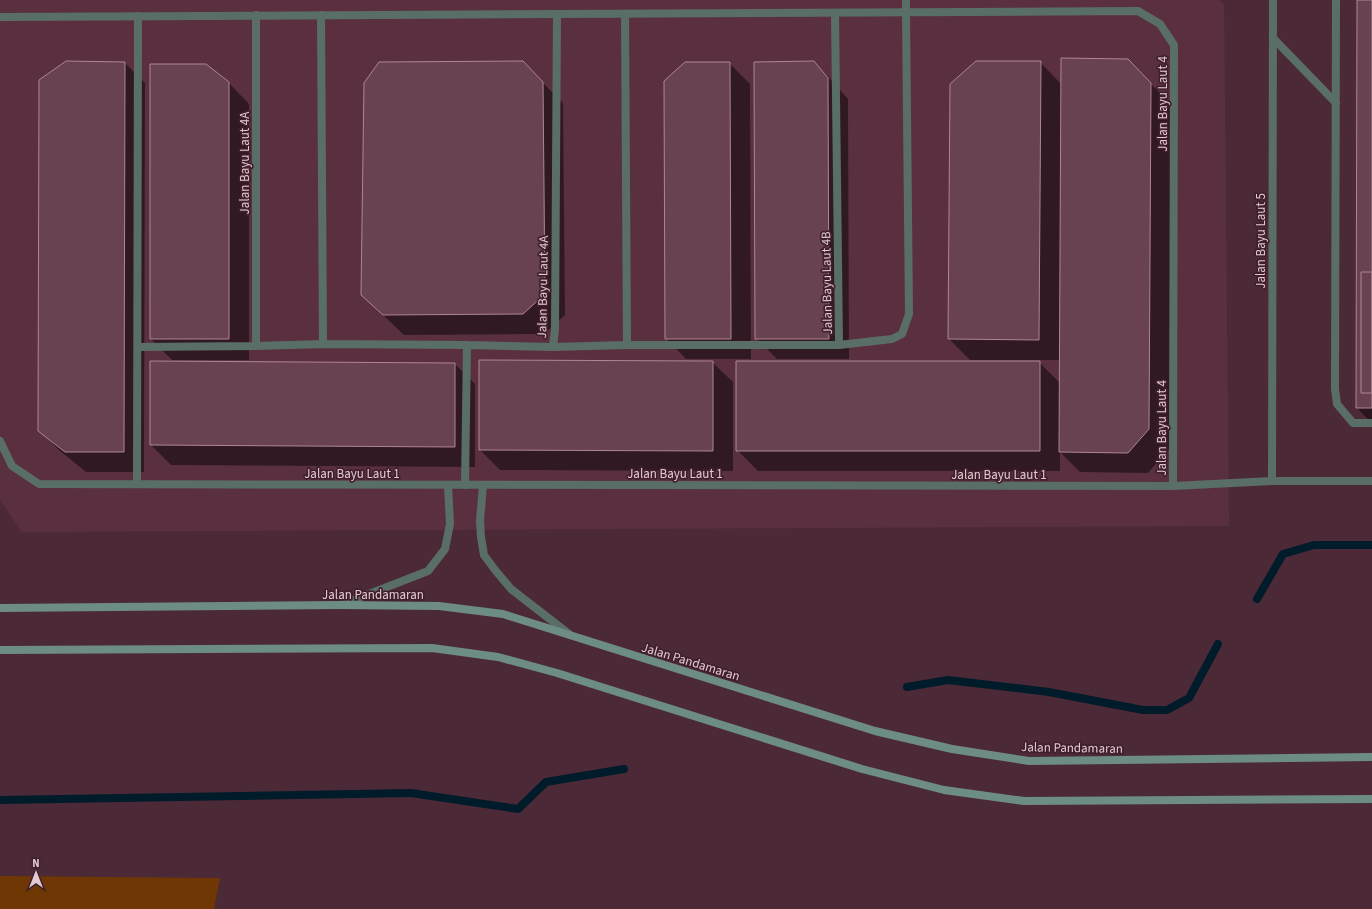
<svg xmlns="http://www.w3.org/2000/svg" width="1372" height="909" font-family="'Source Sans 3',sans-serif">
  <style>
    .built { fill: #5a3041 }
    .green { fill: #6e3704 }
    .shadow { fill: #0007 }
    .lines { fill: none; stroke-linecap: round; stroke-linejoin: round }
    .stream { stroke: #001c2b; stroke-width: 8 }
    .building { fill: #684250; stroke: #b08595 }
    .service { stroke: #5a6e68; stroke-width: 8 }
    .minor { stroke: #5a6e68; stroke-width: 8 }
    .secondary { stroke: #6d8d84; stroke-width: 8 }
    .labels { text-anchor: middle; stroke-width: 3.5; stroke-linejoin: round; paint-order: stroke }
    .street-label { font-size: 13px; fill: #e1cad2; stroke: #411f2d }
  </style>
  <rect width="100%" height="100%" fill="#4c2937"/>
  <path class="built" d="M0,0H1219L1224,4L1229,526L22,532L0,500Z"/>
  <path class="green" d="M0,876L220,878L214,909H0Z"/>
  <path class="shadow" d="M1358,0H1372V423L1357,408Z
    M522,62L563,103L565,315L544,334L404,335L362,295Z
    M814,62L834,83L848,99L849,359H777L756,338Z
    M1040,62L1061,84L1148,81L1171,104L1169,449L1148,473L1080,472L1060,452V471H758L737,450L1039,362L1060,383V360H970L949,339L951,85Z
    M125,63L145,83L144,472H86L60,451L39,430Z
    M729,63L750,84L751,359H686L666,338Z
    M151,65L229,83L249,104V360H172L151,339Z
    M480,361L712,362L733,382V471L500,470L480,450Z
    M455,364L475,384V467L171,465L151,445Z"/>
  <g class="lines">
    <path class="stream" d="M1257,599L1283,554L1314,545H1372
      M907,687L948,680L1049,692L1143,710H1167L1189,698L1218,644
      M0,800L411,793L518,809L546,782L624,769"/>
  </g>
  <path class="building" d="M1357,0H1372V408H1356Z
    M1061,58L1128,59L1151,83L1149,429L1128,453L1059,452Z
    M66,61L125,62L124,452H65L38,431L39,80Z
    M523,61L543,82L545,294L523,314L383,315L361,295L364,83L379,62Z
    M814,61L828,78L829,339H755L754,62Z
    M976,61H1041L1039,340L948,339L950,84Z
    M685,62H730L731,339H665L664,81Z
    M150,64H206L229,82V339H150Z
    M1361,272H1372V393H1361Z
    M479,360L713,361V451L479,450Z
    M150,361L455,363V447L150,445Z
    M736,361H1040V451H736Z"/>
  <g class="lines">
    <path class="service" d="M1336,0L1335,389L1337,404L1353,423H1372
      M835,13L839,345
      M625,14L627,345
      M256,15V346L323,344L467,345L553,347L627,345H839L892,339L902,334L909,314L906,13
      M321,15L323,344
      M1273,38L1336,103
      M138,347L256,346
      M553,347L555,329L557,14
      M137,484L138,16
      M465,485L467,345"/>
    <path class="minor" d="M906,13V0
      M2,17L1138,11L1160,24L1174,45L1173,486
      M0,441L12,466L39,484L1173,486L1272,481H1372
      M1272,481L1273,0
      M483,485L480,521L481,537L484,555L495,570L511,589L569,634
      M341,605L428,571L445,549L450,524L448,485"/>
    <path class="secondary" d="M0,608L340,605L439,606L503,614L875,731L952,749L1029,761L1372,757
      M0,650L432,648L498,657L557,673L862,769L944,790L1024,801L1372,799"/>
  </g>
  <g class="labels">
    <g class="street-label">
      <text transform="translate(1162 104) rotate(-90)" y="5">Jalan Bayu Laut 4</text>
      <text transform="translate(244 163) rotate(-90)" y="5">Jalan Bayu Laut 4A</text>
      <text transform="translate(1260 241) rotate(-90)" y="5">Jalan Bayu Laut 5</text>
      <text transform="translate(826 283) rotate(-91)" y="5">Jalan Bayu Laut 4B</text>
      <text transform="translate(542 287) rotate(-89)" y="5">Jalan Bayu Laut 4A</text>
      <text transform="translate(1161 428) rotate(-90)" y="5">Jalan Bayu Laut 4</text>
      <text x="352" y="478">Jalan Bayu Laut 1</text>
      <text x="675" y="478">Jalan Bayu Laut 1</text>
      <text x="999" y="479">Jalan Bayu Laut 1</text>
      <text x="373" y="599">Jalan Pandamaran</text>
      <text transform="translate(691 661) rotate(17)" y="5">Jalan Pandamaran</text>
      <text transform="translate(1072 747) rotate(1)" y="5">Jalan Pandamaran</text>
    </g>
  </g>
  <g transform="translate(36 873)" stroke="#411f2d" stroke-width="3" paint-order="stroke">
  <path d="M0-3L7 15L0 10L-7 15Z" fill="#e1cad2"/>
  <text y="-6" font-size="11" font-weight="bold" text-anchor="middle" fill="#e1cad2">N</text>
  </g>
</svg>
